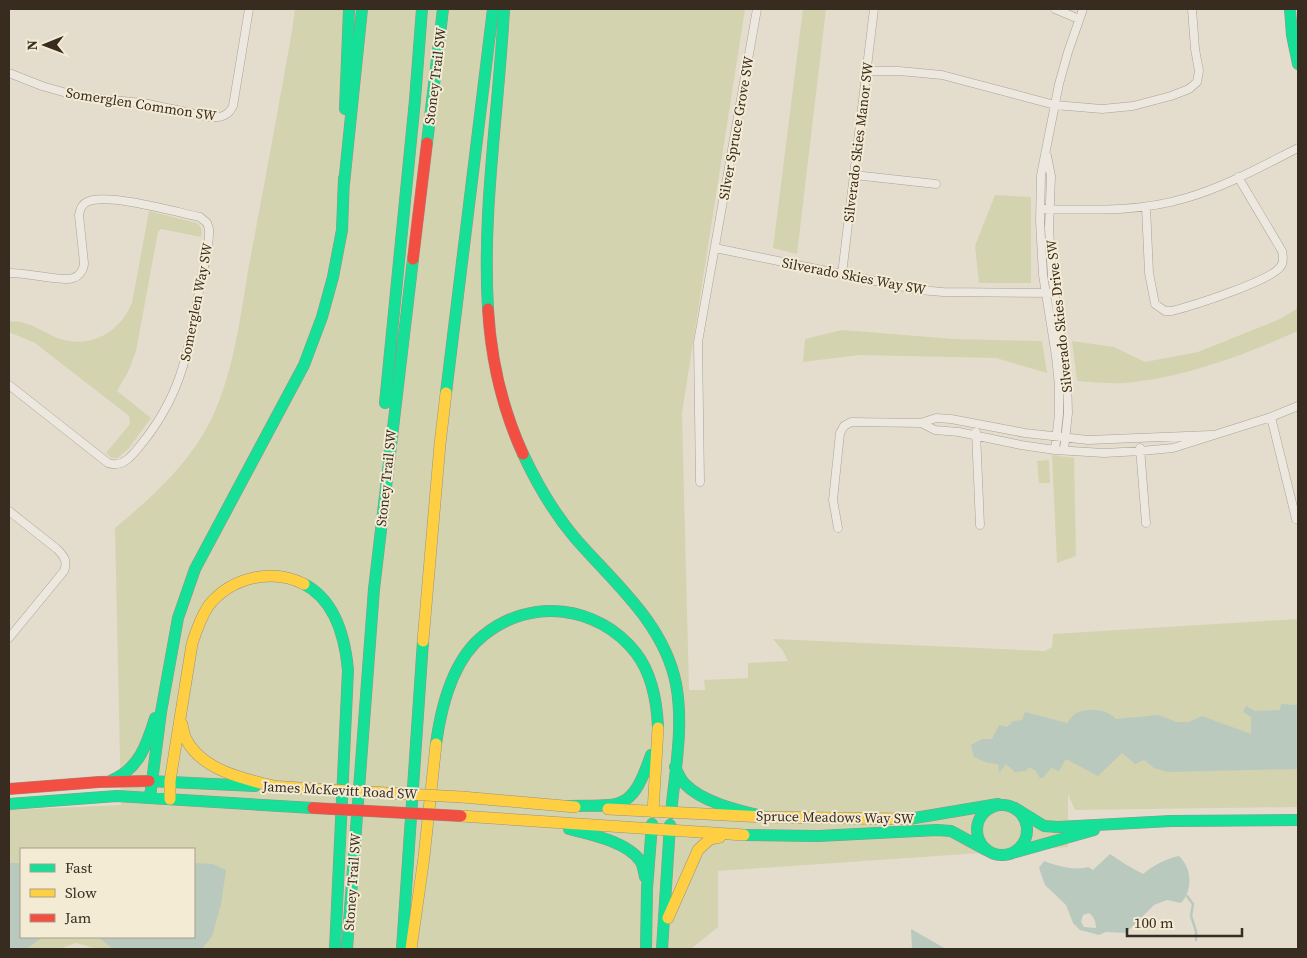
<svg xmlns="http://www.w3.org/2000/svg" width="1307" height="958" font-family="'Source Serif 4',serif">
  <style>
    .green { fill: #d3d3b0; fill-rule: evenodd }
    .water { fill: #b9c9be; fill-rule: evenodd }
    .lines { fill: none; stroke-linecap: round; stroke-linejoin: round }
    .stream { stroke: #b9c9be; stroke-width: 2.5 }
    .street-casing { stroke: #a9a296; stroke-width: 9 }
    .fast-casing { stroke: #999286; stroke-width: 12 }
    .slow-casing { stroke: #999286; stroke-width: 12 }
    .jam-casing { stroke: #999286; stroke-width: 12 }
    .street { stroke: #ece8df; stroke-width: 8 }
    .fast { stroke: #16e098; stroke-width: 11 }
    .slow { stroke: #ffcf43; stroke-width: 11 }
    .jam { stroke: #f24e42; stroke-width: 11 }
    .slow-bridge-casing { stroke: #999286; stroke-width: 12; stroke-linecap: butt }
    .jam-bridge-casing { stroke: #999286; stroke-width: 12; stroke-linecap: butt }
    .slow-bridge { stroke: #ffcf43; stroke-width: 11 }
    .jam-bridge { stroke: #f24e42; stroke-width: 11 }
    .labels { text-anchor: middle; stroke-width: 4; stroke-linejoin: round; paint-order: stroke }
    .street-label { font-size: 14px; fill: #382b1f; stroke: #f4ebd4 }
  </style>
  <rect width="100%" height="100%" fill="#e4ddcd"/>
  <path class="green" d="M295,9H745L682,413L689,690H705L704,680L748,678V663L788,661L783,651L773,639L1045,651L1052,647L1053,634L1298,619V807L1075,810L1068,794V847L718,871V927L691,949H97L76,943L59,949H9V810L121,805L115,528C152,497 187,466 210,422C234,373 240,318 249,265C264,187 278,109 292,31ZM21,849H194V937H21Z
    M803,9H826L797,254L773,248Z
    M995,195L1031,197V283H979L975,246Z
    M149,211L197,223C202,227 202,230 201,237L161,229L158,232L136,351L128,372L117,391L151,418L129,448L118,458H111L106,453L130,424L129,416L35,343L9,332V321C14,322 20,321 24,323C38,326 50,337 64,340C94,347 120,331 132,303Z
    M1298,308V331C1246,354 1192,375 1134,382C1116,385 1095,382 1077,381L1072,341L1114,347L1145,362L1198,352L1280,319Z
    M842,330L954,339L1042,341L1047,373L996,358L859,355L803,362L805,339Z
    M1052,455L1074,458L1076,556L1057,563Z
    M1049,460L1050,483H1039L1037,461Z"/>
  <path class="water" d="M1281,704L1298,705V769L1168,772L1154,768L1144,760L1135,764L1122,753L1098,776L1066,759L1059,771L1051,768L1043,778H1040L1036,771L1029,767L1026,771L1015,772L1006,764L999,773L998,764L988,763L974,757L971,745L982,739H992L999,725L1007,727L1013,721L1022,720L1025,712L1067,723C1070,720 1072,716 1075,714C1087,707 1107,709 1116,719L1159,715L1176,722H1189L1202,716L1251,734V717L1243,712L1246,706L1255,711L1280,710Z
    M1110,854L1125,864L1143,874C1154,865 1165,859 1179,856C1192,868 1193,890 1181,903L1167,900L1154,905L1126,933L1106,932L1099,935L1080,930L1073,923L1066,905L1045,885L1039,868L1044,861C1057,866 1075,871 1088,867L1093,870ZM1089,913C1094,916 1096,923 1096,928L1084,927L1081,922L1083,915Z
    M9,863H21V937H43L26,949H9Z
    M194,863L213,864L226,870L221,904L212,936L202,949H113L98,937H194Z
    M911,929L946,949H912Z"/>
  <g class="lines">
    <path class="stream" d="M1187,896L1193,904L1191,916L1196,931V940"/>
    <g class="street-casing">
      <path id="street" d="M1055,9L1079,19
        M867,71H899L942,75L1055,105L1102,109L1133,106L1171,96L1189,89L1197,82L1199,71L1195,49L1192,9
        M9,73L42,86L81,97L143,103L210,117C221,118 228,116 233,106L249,9
        M1047,156L1051,176L1049,228L1052,276L1067,378L1068,413L1064,450
        M854,175L936,184
        M1146,207L1149,273L1155,304L1165,311H1172C1191,306 1272,281 1281,266C1284,262 1283,256 1282,251L1238,177
        M1045,209C1092,210 1140,212 1186,198C1225,187 1262,166 1298,148
        M715,248L919,290L943,292L1054,293
        M9,273C25,272 63,282 73,278C80,276 84,269 84,263L79,215C80,210 81,205 87,202C106,192 176,212 200,217L207,223L209,229C210,247 203,268 200,286C188,351 183,394 139,447C131,457 122,468 108,463L9,385
        M842,274L874,9
        M1271,417L1296,519
        M921,423L935,430L959,432L1021,445L1055,450L1104,453L1141,451L1173,448L1271,417L1298,406
        M976,432L980,525
        M1140,448L1146,523
        M1055,450L1059,414V386L1056,356L1043,275L1040,221L1041,175L1059,84L1068,52L1083,9
        M700,482L698,342L757,9
        M9,511L57,549C64,556 68,561 64,571L9,638
        M838,528L833,500L840,433L844,426L851,422L921,423L936,418L951,419L1025,433L1088,440L1211,435"/>
    </g>
    <g class="fast-casing">
      <path id="fast" d="M1290,9L1292,35L1298,64
        M345,109L349,9
        M427,143L443,9
        M344,184L362,9
        M488,309C482,209 499,108 504,9
        M446,393L493,9
        M385,403L415,100L422,9
        M523,454C537,484 554,513 575,538C614,583 664,623 676,684C684,726 675,771 671,813
        M304,584C335,600 345,637 348,670L335,949
        M436,744C441,707 453,659 484,635C531,597 598,605 636,653C652,674 657,701 658,728
        M675,767C678,773 680,779 685,784C703,803 741,811 766,817
        M112,780C139,769 147,744 155,718
        M149,781L255,786
        M150,797L161,712L178,618L195,569L304,365L322,317L333,277L342,230L344,178
        M9,804L117,796L313,808
        M977 830a25 25 0 1 1 50 0a25 25 0 1 1-50 0Z
        M568,806C623,805 631,812 651,755
        M1015,808L1044,826L1058,827L1171,821L1298,820
        M909,819L998,804
        M569,829C590,834 628,842 641,862C643,866 644,872 645,877
        M744,835L818,836L937,830L951,831L986,850
        M1016,852L1094,830
        M347,949L374,589L413,259
        M402,949L423,641
        M646,949L647,889L652,824
        M662,949L670,825"/>
    </g>
    <g class="slow-casing">
      <path id="slow" d="M423,641L440,444L446,393
        M182,724C183,729 184,735 186,739C202,771 247,780 278,787
        M271,786L314,789
        M462,797L575,807
        M170,799V781L192,644C196,631 201,617 209,605C232,577 272,568 304,584
        M608,809L766,817L909,819
        M653,812L658,728
        M461,816L744,835
        M668,918L698,850L710,839L720,837
        M411,949L424,857L436,744"/>
    </g>
    <g class="jam-casing">
      <path id="jam" d="M413,259L427,143
        M488,309C491,360 502,408 523,454
        M9,789L99,782L149,781"/>
    </g>
    <use href="#street" class="street"/>
    <use href="#fast" class="fast"/>
    <use href="#slow" class="slow"/>
    <use href="#jam" class="jam"/>
    <g class="slow-bridge-casing">
      <path id="slow-bridge" d="M314,789L462,797"/>
    </g>
    <g class="jam-bridge-casing">
      <path id="jam-bridge" d="M313,808L461,816"/>
    </g>
    <use href="#slow-bridge" class="slow-bridge"/>
    <use href="#jam-bridge" class="jam-bridge"/>
  </g>
  <g class="labels">
    <g class="street-label">
      <text transform="translate(435 76) rotate(-83)" y="5">Stoney Trail SW</text>
      <text transform="translate(141 104) rotate(9)" y="5">Somerglen Common SW</text>
      <text transform="translate(736 128) rotate(-80)" y="5">Silver Spruce Grove SW</text>
      <text transform="translate(858 142) rotate(-83)" y="5">Silverado Skies Manor SW</text>
      <text transform="translate(854 276) rotate(11)" y="5">Silverado Skies Way SW</text>
      <text transform="translate(196 302) rotate(-79)" y="5">Somerglen Way SW</text>
      <text transform="translate(1059 316) rotate(-96)" y="5">Silverado Skies Drive SW</text>
      <text transform="translate(386 478) rotate(-84)" y="5">Stoney Trail SW</text>
      <text transform="translate(340 790) rotate(3)" y="5">James McKevitt Road SW</text>
      <text transform="translate(835 817) rotate(1)" y="5">Spruce Meadows Way SW</text>
      <text transform="translate(352 882) rotate(-86)" y="5">Stoney Trail SW</text>
    </g>
  </g>
  <rect width="1307" height="958" fill="none" stroke="#382b1f" stroke-width="20"/>
  <rect x="20" y="848" width="175" height="90" fill="#f4ebd4" stroke="#a99e8c"/>
  <rect x="30" y="864" width="25" height="8" fill="#16e098" stroke="#a99e8c"/>
  <text x="65" y="873" font-size="15" fill="#382b1f">Fast</text>
  <rect x="30" y="889" width="25" height="8" fill="#ffcf43" stroke="#a99e8c"/>
  <text x="65" y="898" font-size="15" fill="#382b1f">Slow</text>
  <rect x="30" y="914" width="25" height="8" fill="#f24e42" stroke="#a99e8c"/>
  <text x="65" y="923" font-size="15" fill="#382b1f">Jam</text>
  <g transform="translate(45 45) rotate(269)" stroke="#f4ebd4" stroke-width="4" paint-order="stroke">
  <path d="M0-4L9 19L0 12L-9 19Z" fill="#382b1f"/>
  <text y="-8" font-size="14" font-weight="bold" text-anchor="middle" fill="#382b1f">N</text>
  </g>
  <path d="M1127 928v8h115v-8" fill="none" stroke="#382b1f" stroke-width="2.5"/>
  <text x="1134" y="928" font-size="15" fill="#382b1f" stroke="#f4ebd4" stroke-width="4" paint-order="stroke">100 m</text>
</svg>
